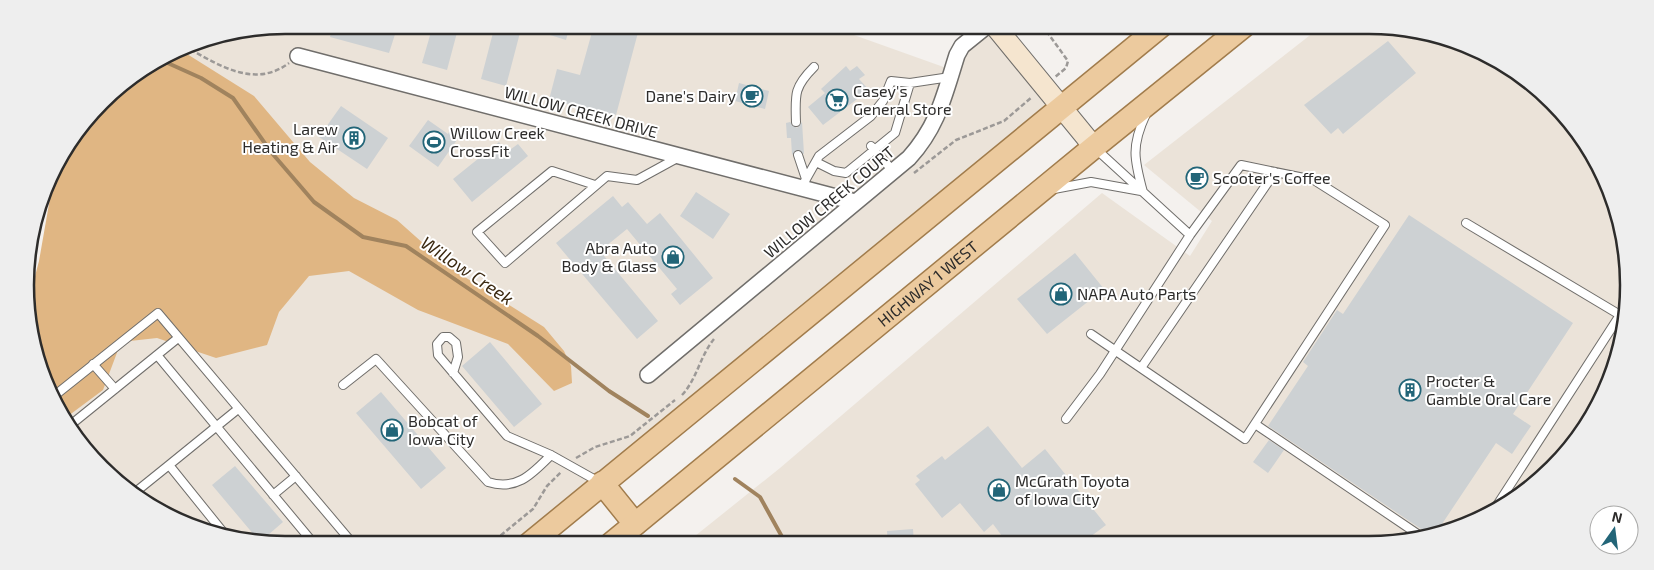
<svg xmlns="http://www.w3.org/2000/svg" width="1654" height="570" font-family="'Exo 2',sans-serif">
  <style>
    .built { fill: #ebe3d9 }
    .forest { fill: #e0b683 }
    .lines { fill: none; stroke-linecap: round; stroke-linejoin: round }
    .stream { stroke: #a0835e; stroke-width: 4 }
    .building { fill: #cdd1d3 }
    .lane-casing { stroke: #706e6b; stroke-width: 10 }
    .street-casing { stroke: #706e6b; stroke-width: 18 }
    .secondary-casing { stroke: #706e6b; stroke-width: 22 }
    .primary-casing { stroke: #a17c4c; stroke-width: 25 }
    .path { stroke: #9c9997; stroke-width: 2.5; stroke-dasharray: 5 2.5; stroke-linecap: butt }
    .lane { stroke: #fff; stroke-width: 8 }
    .street { stroke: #fff; stroke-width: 15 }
    .secondary { stroke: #f5e5cf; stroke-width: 20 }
    .primary { stroke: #ecca9e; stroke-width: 22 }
    .labels { text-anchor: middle; stroke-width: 4; stroke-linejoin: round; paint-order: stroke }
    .poi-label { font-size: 16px; fill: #2d2c2b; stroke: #fff; text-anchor: start }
    .street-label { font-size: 16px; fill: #2d2c2b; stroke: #fff }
    .water-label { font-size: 18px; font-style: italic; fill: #3c2a12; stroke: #fff }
    .rim { fill: none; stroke: #2d2c2b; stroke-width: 2.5 }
  </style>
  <rect width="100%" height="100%" fill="#f4f1ee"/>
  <path class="built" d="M285,25H826L952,70L988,25L1054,99L513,545H285L218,536L140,501L69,430L34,352L113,90L186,45Z
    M1323,25H1369L1436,34L1527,79L1594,155L1627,251L1620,352L1594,415L1541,480L1484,518L1403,543L685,544L780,468L1102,193L1190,256L1212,221L1144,165Z"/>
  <path class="forest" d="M179,49L254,96L310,162L354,198L397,220L452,269L544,327L564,351L571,366L572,383L554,391L508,344L418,310L349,271L309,276L279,312L267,345L216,358L157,338L121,342L103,390L64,419L34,352L30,295L39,261L56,164L113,90Z"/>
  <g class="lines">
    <path class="stream" d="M161,60L201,78L233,98L271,152L314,202L363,237L406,246L538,336L609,391L648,416
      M735,479L760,497L786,544"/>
  </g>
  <path class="building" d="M333,25H398L389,53L330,37Z
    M433,25H459L447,70L422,63Z
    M495,25H522L506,86L481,79Z
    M553,25H570L566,40L550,35Z
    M594,25H640L616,115L549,100L557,69L580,75Z
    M1388,41L1416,73L1343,134L1338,128L1331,134L1304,105Z
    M846,66L850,71L857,66L865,75L859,79L869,90L823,125L808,107L825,93L821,89Z
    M739,83L769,91L765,109L735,101Z
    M341,106L388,138L367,169L319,137Z
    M428,120L448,134L450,130L459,137L438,167L409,146Z
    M790,122L797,128L802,122L804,154L797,150L792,155L791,138H787L786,123Z
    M499,142L507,152L518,144L528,156L472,202L453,179Z
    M1194,169L1207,181L1200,188L1186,176Z
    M696,192L730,214L713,239L680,216Z
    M613,196L622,207L628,202L647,224L660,213L713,278L680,305L671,294L677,289L627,229L600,251L658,321L637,339L556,243Z
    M1409,215L1573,323L1513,414L1531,426L1512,454L1496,443L1436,533L1430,535L1268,426L1308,366L1303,362L1337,310L1343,314Z
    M1075,253L1104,289L1047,334L1017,299Z
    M490,342L542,404L514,427L462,366Z
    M381,392L446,468L421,489L356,413Z
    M988,426L1022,468L1045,449L1106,525L1082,543L1008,544L993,524L984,532L960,503L942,518L915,484L920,480L916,476L942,456L945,460Z
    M1269,440L1284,450L1268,473L1253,462Z
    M235,466L283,522L260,542L212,485Z
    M913,529L914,544H888L887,531Z"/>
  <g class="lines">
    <g class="lane-casing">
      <path id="lane" d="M796,122C795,94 794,87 814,67
        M871,146L893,171
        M798,155L806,179
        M816,162L834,171L846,173L895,133L910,83
        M595,185L552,171L477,232L505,263L607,176L637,180L679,157
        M801,188L819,156L871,116L883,101L891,81L910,83L950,77
        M1054,189L1091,182L1141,191
        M1143,192C1134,159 1131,146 1146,114
        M1466,223L1620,315L1492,513
        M1091,334L1245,439L1385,225L1314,180L1241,165L1190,235
        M157,355L178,338
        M93,364L115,389
        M1141,368L1275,172
        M453,373L458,357L456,343L449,337H443L437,344L438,355L507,436L551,455L601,483
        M343,385L376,359L488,482C517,491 532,474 551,455
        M54,396L158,313L354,545
        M1066,419L1100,374L1190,235L1096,149
        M1255,424L1422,537
        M68,427L157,355L315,545
        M133,494L169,465
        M273,495L296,476
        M227,537L169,465L238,409"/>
    </g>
    <g class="street-casing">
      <path id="street" d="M298,56L855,202
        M648,375L909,158C938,126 944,96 957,55L962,46L988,25"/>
    </g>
    <g class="secondary-casing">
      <path id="secondary" d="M994,25L1094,147"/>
    </g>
    <g class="primary-casing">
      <g id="primary">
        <path d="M602,483L635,524"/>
        <path id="s1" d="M611,544L1094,147L1245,25"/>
        <path d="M528,545L1162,25"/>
      </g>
    </g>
    <path class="path" d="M1042,25L1068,61L1066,68L1055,77
      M184,46C216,63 253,90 289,63
      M914,173L956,140L1004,121L1032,97
      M682,395C697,379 700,356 714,339
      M576,458L595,447L630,436L675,400
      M489,545L533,509L547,486L561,472"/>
    <use href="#lane" class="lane"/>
    <use href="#street" class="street"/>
    <use href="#secondary" class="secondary"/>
    <use href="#primary" class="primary"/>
  </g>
  <defs>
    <g id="cafe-ring" transform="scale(1.125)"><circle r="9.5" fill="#fff" stroke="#226578" stroke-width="1.5"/><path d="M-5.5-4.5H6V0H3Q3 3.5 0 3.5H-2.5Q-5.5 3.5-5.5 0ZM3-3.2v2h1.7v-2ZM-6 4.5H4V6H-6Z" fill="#226578"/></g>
    <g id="supermarket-ring" transform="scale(1.125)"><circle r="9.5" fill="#fff" stroke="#226578" stroke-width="1.5"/><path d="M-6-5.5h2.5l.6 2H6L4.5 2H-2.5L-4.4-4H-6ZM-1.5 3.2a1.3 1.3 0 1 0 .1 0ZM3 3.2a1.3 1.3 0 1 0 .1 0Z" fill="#226578"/></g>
    <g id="building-ring" transform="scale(1.125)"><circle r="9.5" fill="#fff" stroke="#226578" stroke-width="1.5"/><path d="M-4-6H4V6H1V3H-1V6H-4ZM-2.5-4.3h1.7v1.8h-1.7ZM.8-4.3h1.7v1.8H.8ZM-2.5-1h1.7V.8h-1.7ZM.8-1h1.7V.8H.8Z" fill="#226578"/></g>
    <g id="stadium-ring" transform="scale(1.125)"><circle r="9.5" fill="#fff" stroke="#226578" stroke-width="1.5"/><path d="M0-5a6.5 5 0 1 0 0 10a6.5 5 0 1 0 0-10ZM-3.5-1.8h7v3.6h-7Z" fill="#226578"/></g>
    <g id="shop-ring" transform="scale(1.125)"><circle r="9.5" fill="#fff" stroke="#226578" stroke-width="1.5"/><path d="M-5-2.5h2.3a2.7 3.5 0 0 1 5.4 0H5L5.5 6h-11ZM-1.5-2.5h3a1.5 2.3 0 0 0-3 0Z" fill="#226578"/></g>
  </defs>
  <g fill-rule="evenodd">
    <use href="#cafe-ring" x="752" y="96"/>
    <use href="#supermarket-ring" x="837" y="100"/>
    <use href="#building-ring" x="354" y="138"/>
    <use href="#stadium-ring" x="434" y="142"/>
    <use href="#cafe-ring" x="1197" y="178"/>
    <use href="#shop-ring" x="673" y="257"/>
    <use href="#shop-ring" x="1061" y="294"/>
    <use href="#building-ring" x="1410" y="390"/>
    <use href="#shop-ring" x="392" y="430"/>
    <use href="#shop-ring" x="999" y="490"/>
  </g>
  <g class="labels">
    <g class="poi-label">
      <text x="853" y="97">Casey's<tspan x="853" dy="18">General Store</tspan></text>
      <text x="736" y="102" text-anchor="end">Dane's Dairy</text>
      <text x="338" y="135" text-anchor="end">Larew<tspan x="338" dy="18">Heating &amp; Air</tspan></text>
      <text x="450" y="139">Willow Creek<tspan x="450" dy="18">CrossFit</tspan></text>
      <text x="1213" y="184">Scooter's Coffee</text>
      <text x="657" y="254" text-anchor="end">Abra Auto<tspan x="657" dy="18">Body &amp; Glass</tspan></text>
      <text x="1077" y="300">NAPA Auto Parts</text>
      <text x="1426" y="387">Procter &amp;<tspan x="1426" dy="18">Gamble Oral Care</tspan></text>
      <text x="408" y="427">Bobcat of<tspan x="408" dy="18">Iowa City</tspan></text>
      <text x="1015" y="487">McGrath Toyota<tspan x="1015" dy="18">of Iowa City</tspan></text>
    </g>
    <g class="street-label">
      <text transform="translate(581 112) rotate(15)" y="6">WILLOW CREEK DRIVE</text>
      <text transform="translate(829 202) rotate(-40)" y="6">WILLOW CREEK COURT</text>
      <text dy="6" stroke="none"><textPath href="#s1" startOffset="410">HIGHWAY 1 WEST</textPath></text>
    </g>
    <g class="water-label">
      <text transform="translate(467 271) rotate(34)" y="6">Willow Creek</text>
    </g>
  </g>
  <path d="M0 0H1654V570H0ZM285 34H1369A251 251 0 0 1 1620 285V285A251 251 0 0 1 1369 536H285A251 251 0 0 1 34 285V285A251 251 0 0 1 285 34Z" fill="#eee" fill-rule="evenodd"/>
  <path class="rim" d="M285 34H1369A251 251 0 0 1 1620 285V285A251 251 0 0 1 1369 536H285A251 251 0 0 1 34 285V285A251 251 0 0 1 285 34Z"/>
  <g transform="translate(1614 530) rotate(14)"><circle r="24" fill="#ffffff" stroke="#ababaa"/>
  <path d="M0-4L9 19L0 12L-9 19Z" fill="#226578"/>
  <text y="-8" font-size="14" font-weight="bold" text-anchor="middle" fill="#2d2c2b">N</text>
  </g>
</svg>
